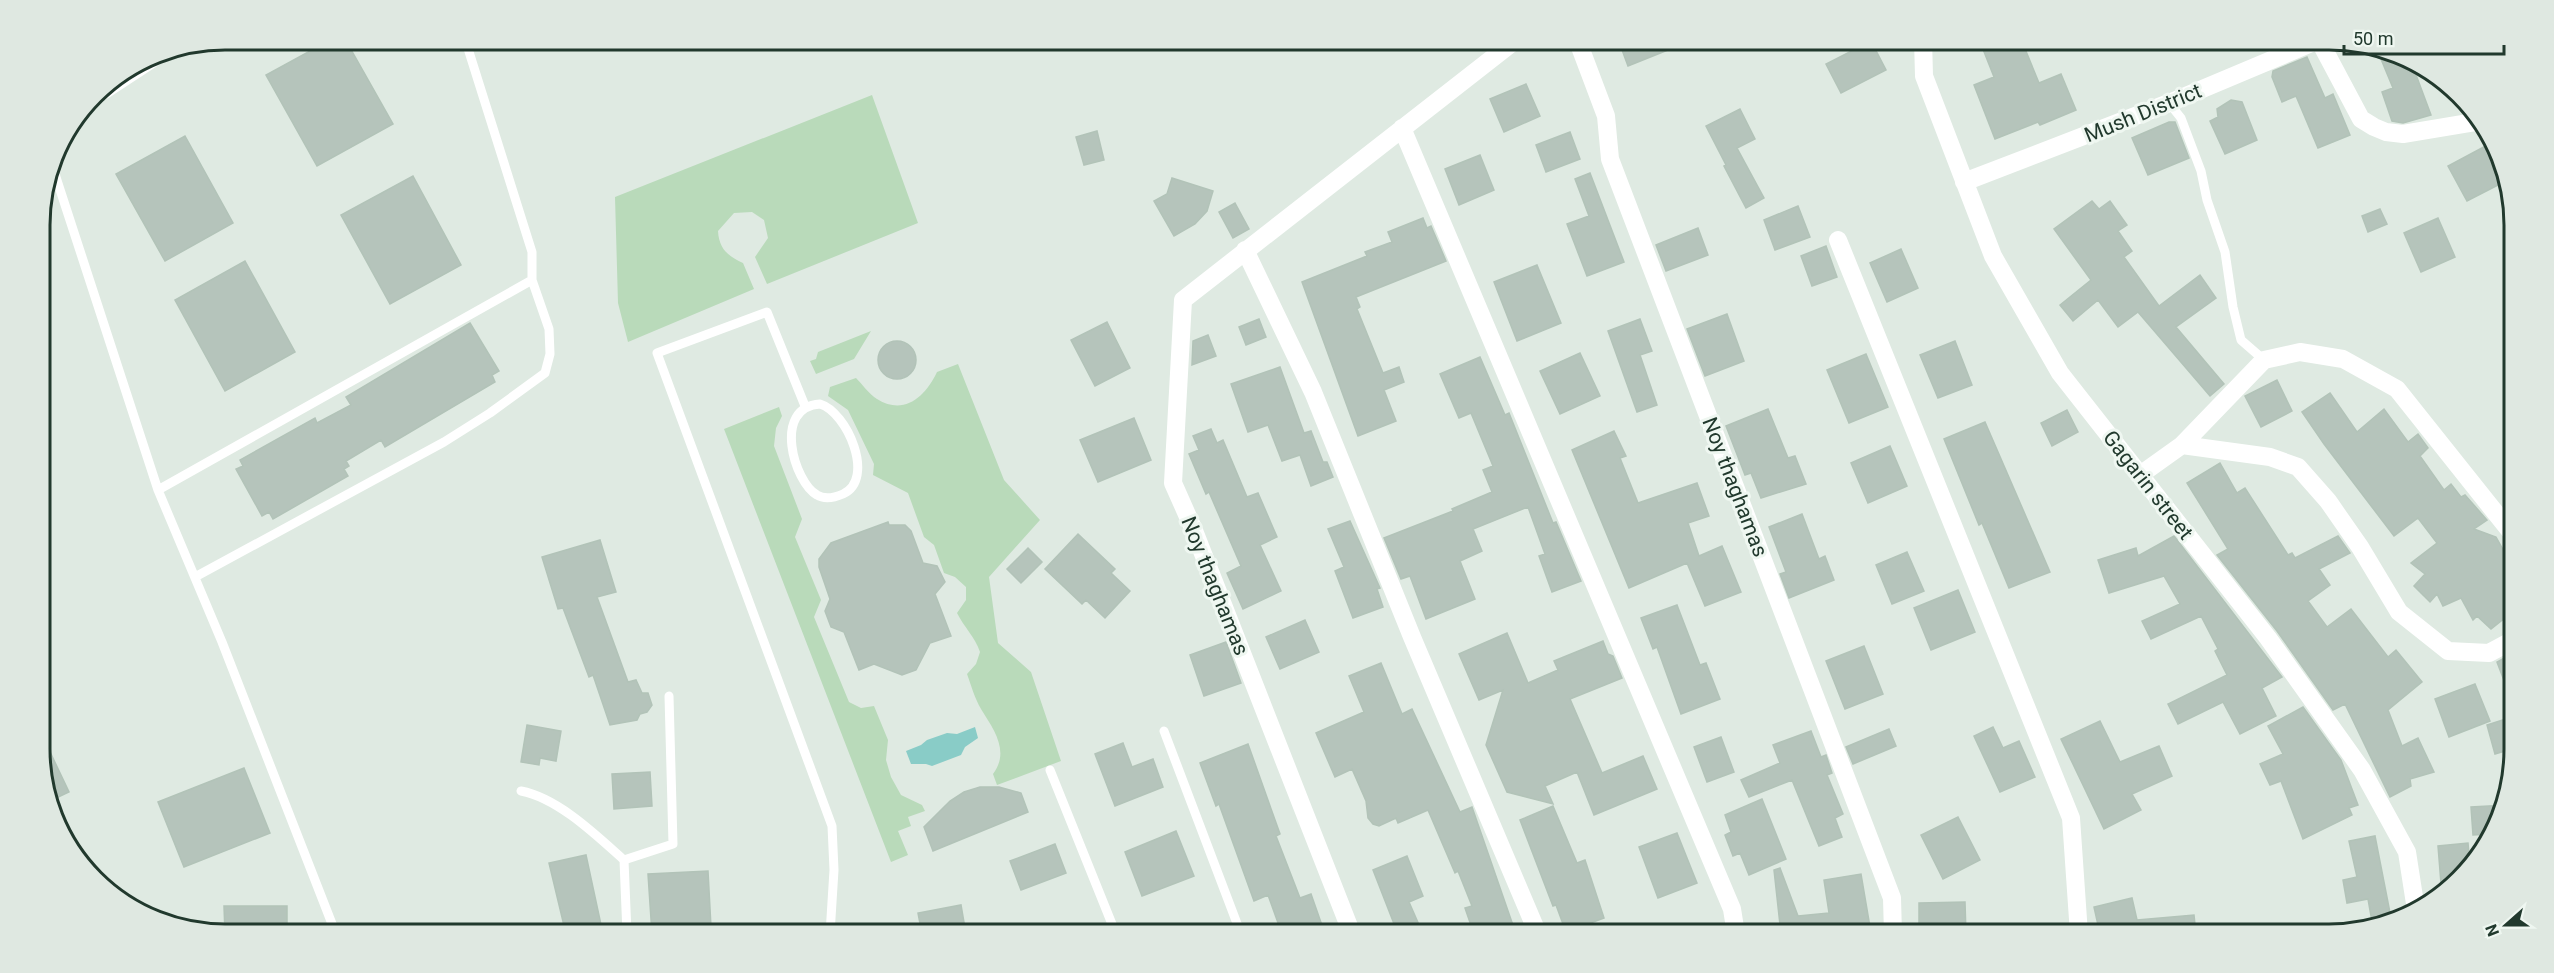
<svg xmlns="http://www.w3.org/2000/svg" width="2554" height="973" font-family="Roboto,sans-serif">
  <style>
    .green { fill: #b9daba }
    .water { fill: #89ccc7 }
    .building { fill: #b5c4bb; stroke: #b2c3b8; stroke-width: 1.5 }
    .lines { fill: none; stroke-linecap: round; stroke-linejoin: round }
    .service { stroke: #fff; stroke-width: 9 }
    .minor { stroke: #fff; stroke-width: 18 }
    .labels { text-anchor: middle; stroke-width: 6; stroke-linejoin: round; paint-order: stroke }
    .street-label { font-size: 21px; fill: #21392d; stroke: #eff7f1 }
    .rim { fill: none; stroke: #21392d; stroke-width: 3 }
  </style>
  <rect width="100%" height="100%" fill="#dfeae2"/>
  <path class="green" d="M872,95L918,223L767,284L755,257L768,238L764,220L752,212L734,213L718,231C719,249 728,256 743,263L754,289L628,342L618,303L615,197Z
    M871,331L854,359L816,374L810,361L816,359L818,352Z
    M958,364L1004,480L1040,520L989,577L998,643L1031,672L1061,761L997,785L993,774C1010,751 994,730 981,709C975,699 971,685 967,674L976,664L980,652C975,637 964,627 957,613L966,600V587L955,577L944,573L934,545L924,537L908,493L873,475L874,464L848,410L828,396L830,387L856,378C862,384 869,394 877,399C904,416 925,397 937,372Z
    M779,407L782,416L776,428L774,446L802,519L795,537L821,600L814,617L849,702L861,708L874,706L888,740L886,760L891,777L901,795L922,805L925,811L908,817L911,826L898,831L908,855L891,862L724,429Z"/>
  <path class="water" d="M975,727L978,738L965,747L961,755L932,766L926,764H911L906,751L921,745L927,740L947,733L957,734Z"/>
  <path class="building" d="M332,39H345L393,124L317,166L266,75Z
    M1618,39H1693V40L1628,66Z
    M1979,39H2021L2039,83L2061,74L2076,110L2040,125L2038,122L1995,139L1974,85L1994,77Z
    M1871,41L1886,70L1841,93L1826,64Z
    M2376,47L2389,49L2412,64L2431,115L2403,123L2392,121L2382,92L2393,88Z
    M2307,57L2325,98L2333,94L2350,135L2318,148L2296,96L2282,102L2272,77L2273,71Z
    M1526,84L1540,116L1504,132L1490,99Z
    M2231,100L2242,102L2257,140L2225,154L2210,121L2218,117L2217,109Z
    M1740,109L1755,139L1737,148L1764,198L1746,208L1724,166L1726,165L1706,126Z
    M2169,122H2175L2189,158L2148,175L2132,138Z
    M1097,131L1104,160L1084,165L1076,137Z
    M1570,132L1580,159L1546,172L1536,145Z
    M185,136L233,223L165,261L116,174Z
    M2491,143L2508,180L2467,201L2448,166Z
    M1480,155L1494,190L1459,205L1445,169Z
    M1590,173L1624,262L1587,276L1567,224L1589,216L1575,179Z
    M413,176L461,265L390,304L341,215Z
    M1172,178L1213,191L1207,211L1195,224L1174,236L1154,201L1167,194Z
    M2092,201L2099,209L2110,201L2127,225L2118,231L2132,251L2124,257L2159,306L2200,275L2216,298L2176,327L2224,384L2210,396L2138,312L2118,327L2098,300L2073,321L2060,305L2091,280L2054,229Z
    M1235,203L1249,229L1233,238L1219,212Z
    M1798,206L1810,237L1775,250L1764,220Z
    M2380,209L2387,224L2368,232L2362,216Z
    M1423,218L1427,228L1431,226L1446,261L1356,297L1360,307L1357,309L1383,373L1399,367L1404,382L1384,390L1396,421L1358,436L1302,282L1367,256L1365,252L1392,242L1388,232Z
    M2438,218L2455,257L2421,272L2404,233Z
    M1698,228L1708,255L1666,271L1656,245Z
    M1826,246L1837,277L1812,286L1801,256Z
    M1901,249L1918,288L1887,302L1870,263Z
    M245,261L295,352L225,391L175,300Z
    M1537,265L1561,323L1517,341L1494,282Z
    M1727,314L1744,361L1705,376L1687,329Z
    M1259,319L1266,337L1246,345L1239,327Z
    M1640,319L1652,351L1640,355L1657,405L1637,412L1608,331Z
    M1107,322L1130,368L1095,386L1071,340Z
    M470,323L499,371L492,375L495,382L385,447L381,440L346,461L349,466L344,469L348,476L273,519L269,512L262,516L236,469L243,466L240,460L315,418L317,423L351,405L346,397Z
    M1208,335L1216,356L1192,365L1193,341Z
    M878 360a19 19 0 1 1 38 0a19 19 0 1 1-38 0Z
    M1955,341L1972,385L1938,398L1920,355Z
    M1580,353L1600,396L1560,414L1540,371Z
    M1866,354L1888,407L1849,423L1827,370Z
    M1480,357L1505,415L1509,413L1553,523L1556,522L1581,581L1552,592L1539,556L1545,554L1528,507L1473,529L1482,551L1460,561L1475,599L1426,619L1410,576L1401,579L1384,538L1453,511L1452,509L1492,492L1483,470L1493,466L1471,413L1459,418L1440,374Z
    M1280,367L1304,433L1311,431L1323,462H1327L1333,477L1311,486L1300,455L1282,461L1268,425L1248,432L1231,384Z
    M2277,380L2292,411L2261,427L2245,396Z
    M2330,393L2357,432L2384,409L2408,442L2418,434L2428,448L2420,456L2444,490L2451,484L2461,497L2465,495L2487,520L2474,529L2496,537L2505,553L2514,563L2515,610L2491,629L2477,616L2473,620L2461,598L2443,606L2437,594L2430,602L2414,586L2425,574L2411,563L2437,543L2418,518L2394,536L2324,444L2302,412Z
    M1768,409L1788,458L1795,456L1806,484L1761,498L1751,473L1745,475L1726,426Z
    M2067,410L2078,432L2052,446L2041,423Z
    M1134,418L1151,460L1098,482L1080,440Z
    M1985,422L2050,572L2009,588L1982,523L1979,525L1944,439Z
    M1211,429L1217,443L1223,440L1247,497L1258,493L1277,537L1260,545L1281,591L1243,609L1227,573L1241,566L1209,492L1206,494L1189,454L1199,450L1193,436Z
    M1614,431L1626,456L1620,458L1638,503L1697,483L1709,516L1688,523L1699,556L1722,546L1741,592L1705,606L1687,563L1629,588L1572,450Z
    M1890,446L1907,486L1868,503L1851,463Z
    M2220,463L2237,493L2245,488L2288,555L2292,553L2295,558L2338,536L2350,553L2319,569L2330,585L2308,601L2327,627L2351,609L2388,657L2396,650L2422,682L2388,710L2402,746L2418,738L2434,772L2410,779L2411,786L2390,797L2345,704L2333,710L2277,631L2217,555L2228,549L2187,483Z
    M1802,514L1819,559L1825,556L1834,580L1789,598L1780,574L1786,572L1769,527Z
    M1350,521L1380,588L1377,589L1383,607L1353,618L1335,571L1344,567L1328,529Z
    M888,522L889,525H905L911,531L923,563L937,566L945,582L935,594L951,636L930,643L916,670L902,675L874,664L859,670L844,632L831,627L825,611L830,599L819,567V559L831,543Z
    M1078,534L1115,569L1111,573L1130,591L1105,618L1086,600L1082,604L1045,569Z
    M2174,536L2282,677L2262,688L2276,716L2240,734L2223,702L2178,724L2168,704L2227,675L2215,651L2218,649L2201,616L2151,639L2142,621L2180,604L2164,576L2109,593L2098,560L2136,548L2138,556Z
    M600,540L616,592L597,597L628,682L636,680L642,693H648L652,705L647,712L640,714L637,720L610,725L593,675L589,677L563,608L558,609L542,557Z
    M1028,548L1042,562L1021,583L1007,569Z
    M1907,552L1924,591L1892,604L1876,565Z
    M1958,590L1975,632L1931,650L1914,608Z
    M1677,605L1700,665L1706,663L1720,699L1681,714L1657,647L1653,649L1641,618Z
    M1305,620L1319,652L1280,669L1266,637Z
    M1507,633L1528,683L1558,670L1554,661L1603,641L1608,654L1613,656L1622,678L1570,699L1602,773L1643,756L1657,789L1594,815L1577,772L1545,786L1553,804L1507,792L1486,745L1503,690L1479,700L1459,654Z
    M1226,642L1241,683L1204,696L1190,655Z
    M1864,646L1883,694L1845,709L1826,661Z
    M2515,652V704H2513L2497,662Z
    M1381,663L1402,714L1412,709L1460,812L1472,807L1516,934H1474L1465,908L1472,906L1458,871L1455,873L1428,810L1398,823L1396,818L1379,826L1373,824L1368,818L1366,801L1352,769L1335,777L1316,733L1364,712L1349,676Z
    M2475,684L2490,721L2449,737L2435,699Z
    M2303,707L2341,760L2358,805L2349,808L2352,815L2303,839L2281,781L2270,785L2260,764L2283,754L2268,726Z
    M2515,716V748L2495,754L2487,725Z
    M2100,721L2120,762L2159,746L2172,776L2132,794L2141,810L2104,829L2061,739Z
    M527,725L561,731L556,761L540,758L539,765L521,762Z
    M1993,727L2003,748L2019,741L2035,777L2000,792L1974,736Z
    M1889,729L1896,746L1853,764L1846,747Z
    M1811,731L1821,757L1826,755L1832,773L1827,775L1843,814L1835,818L1842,837L1819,846L1792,780L1749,797L1741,780L1780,763L1773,745Z
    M42,735L69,792L50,801L42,785Z
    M1721,737L1734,772L1707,782L1694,747Z
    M1123,743L1132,767L1153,759L1163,787L1115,806L1095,754Z
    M1248,744L1280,834L1276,836L1300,898L1311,894L1325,934H1282L1268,895L1254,901L1219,804L1216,806L1200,763Z
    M244,768L270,833L184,867L158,802Z
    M650,772L652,806L614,809L612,774Z
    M980,787H999L1021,793L1028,812L933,851L924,827L950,801L964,792Z
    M1762,799L1786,859L1749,875L1740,853L1733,856L1725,835L1731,832L1725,815Z
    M2506,805L2492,834L2473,835L2471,807Z
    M1553,806L1577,863L1585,860L1604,918L1566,932L1556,905L1553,906L1520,820Z
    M1958,817L1980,860L1943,879L1921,835Z
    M1176,831L1194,876L1142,896L1125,852Z
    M1677,833L1697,883L1658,898L1639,847Z
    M2375,836L2392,923L2373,927L2368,899L2347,903L2343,880L2357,877L2349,841Z
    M2468,843L2470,866L2442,896L2438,846Z
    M1055,844L1066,873L1021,890L1010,861Z
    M586,855L603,934H566L549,863Z
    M1407,856L1423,896L1409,902L1423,934H1398L1373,870Z
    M1780,868L1798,916L1829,913L1824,880L1861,874L1870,927L1829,934H1781L1774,870Z
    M708,871L711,927L677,929L670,934H652L648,874Z
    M2132,898L2137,920L2194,915L2196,934H2100L2094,907Z
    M1965,902L1966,934H1919V903Z
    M961,905L966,934H922L918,913Z
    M224,906H287V934H225Z"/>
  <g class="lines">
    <path class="service" d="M2169,103L2181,118L2201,171L2207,200L2225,252L2233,307L2241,340L2264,360
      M87,104L108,93L175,49
      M52,165L158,490L222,642L336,934
      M820,404C847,412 876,479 843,494C836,497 825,500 817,495C794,482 772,407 820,404Z
      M805,406L767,312L657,353L832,826L834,870L830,934
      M158,490L532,280
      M195,577L444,442L490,413L545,373L550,354L549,329L532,280V252L465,39
      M1164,731L1241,934
      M1050,770L1116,934
      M521,791C558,798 596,835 624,860L627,934
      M624,860L673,844L669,696"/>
    <path class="minor" d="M1577,39L1606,116L1610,159L1892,898L1893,934
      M1923,39L1924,76L1993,256L2060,373L2268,638L2362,770L2407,852L2416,910
      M2319,40L2361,119L2374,127L2386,132L2403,134L2481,121
      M1402,128L1732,909L1736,934
      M1964,182L2169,103L2321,39
      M1838,240L2071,818L2079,934
      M1245,250L1313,392L1412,637L1538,934
      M2182,445L2270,457L2298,467L2328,501L2360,547L2399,612L2448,651L2489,653L2515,639
      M2140,475L2182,445L2264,360L2300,352L2343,359L2397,389L2514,536
      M1352,934L1193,528L1173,483L1183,300L1517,39"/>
  </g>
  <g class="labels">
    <g class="street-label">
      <text transform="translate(2143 113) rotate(-22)" y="7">Mush District</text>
      <text transform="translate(2148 485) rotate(52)" y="7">Gagarin street</text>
      <text transform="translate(1735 487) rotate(69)" y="7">Noy thaghamas</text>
      <text transform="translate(1215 586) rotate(68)" y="7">Noy thaghamas</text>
    </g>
  </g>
  <path d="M0 0H2554V973H0ZM225 50H2329A175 175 0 0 1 2504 225V749A175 175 0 0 1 2329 924H225A175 175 0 0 1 50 749V225A175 175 0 0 1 225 50Z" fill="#dfe8e1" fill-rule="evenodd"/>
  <path class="rim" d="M225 50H2329A175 175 0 0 1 2504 225V749A175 175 0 0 1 2329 924H225A175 175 0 0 1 50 749V225A175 175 0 0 1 225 50Z"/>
  <g transform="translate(2506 925) rotate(249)" stroke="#eff7f1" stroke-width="4.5" paint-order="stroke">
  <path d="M0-4.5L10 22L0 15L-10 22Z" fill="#21392d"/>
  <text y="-9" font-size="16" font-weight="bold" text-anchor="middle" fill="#21392d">N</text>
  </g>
  <path d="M2344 45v9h160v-9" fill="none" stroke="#21392d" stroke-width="3"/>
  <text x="2353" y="45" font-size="18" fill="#21392d" stroke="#eff7f1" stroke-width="4.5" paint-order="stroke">50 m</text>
</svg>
